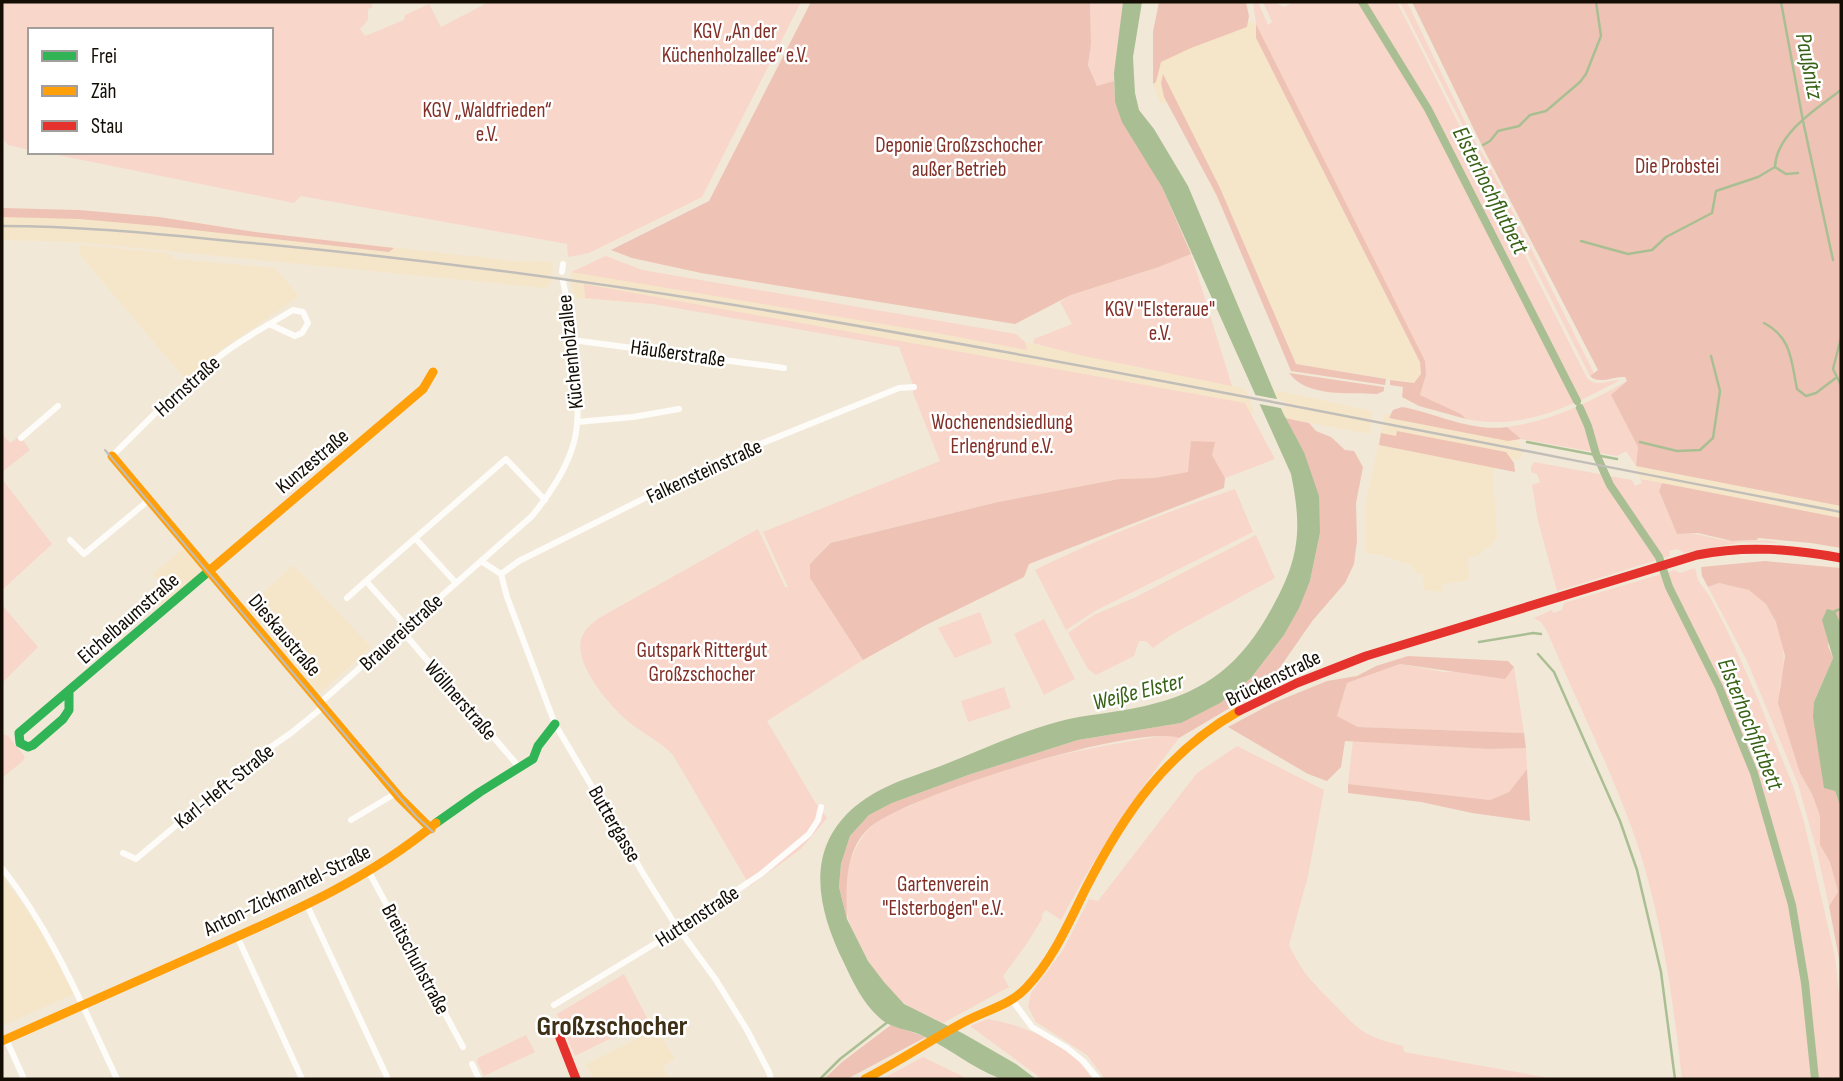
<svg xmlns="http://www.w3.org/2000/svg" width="1843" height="1081" font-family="'Sofia Sans Condensed',sans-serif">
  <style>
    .built { fill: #f6e6c9 }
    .green { fill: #f8d6ca }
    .forest { fill: #eec3b5 }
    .water { fill: #a9bf93 }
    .pier { fill: #f2e8d7 }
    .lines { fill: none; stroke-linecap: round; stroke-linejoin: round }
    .stream { stroke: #a9bf93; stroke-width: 2.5 }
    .canal { stroke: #a9bf93; stroke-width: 8 }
    .street { stroke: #fdfcf9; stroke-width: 6 }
    .fast { stroke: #30b455; stroke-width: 9 }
    .slow { stroke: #ff9f0a; stroke-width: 9 }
    .jam { stroke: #e5322d; stroke-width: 9 }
    .tram { stroke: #c1beb9; stroke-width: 2 }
    .rail { stroke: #c1beb9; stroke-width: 2.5 }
    .labels { text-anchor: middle; stroke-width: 5; stroke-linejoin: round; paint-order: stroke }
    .park-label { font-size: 21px; fill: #823027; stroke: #fff }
    .street-label { font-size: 21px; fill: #130d04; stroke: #fff }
    .water-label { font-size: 23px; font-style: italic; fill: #376215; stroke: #fff }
    .district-label { font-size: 28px; font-weight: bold; fill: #3e3016; stroke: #fff }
  </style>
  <rect width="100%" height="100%" fill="#f2e8d7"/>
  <path class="built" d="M1159,2H1246L1248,22L1256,24L1276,63L1425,361L1420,384L1296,364L1226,203L1220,206L1207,176L1169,103H1160L1153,84V32Z
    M2,208L79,210L159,217L255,232L524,262L547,261L553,265L551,283L545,288L535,287L77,242L2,240Z
    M80,245L168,253L175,259L275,268L299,296L218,352L185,379L80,255Z
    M606,256L642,270L1016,334L1025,342L1243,388L1247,392L1254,411L1251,414L891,345L653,304L576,298L571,285V272Z
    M1274,390L1372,411L1370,434L1285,418Z
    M1385,413L1513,438L1519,443L1522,455L1521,458L1516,460L1500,457L1493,474L1497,537L1491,545L1477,556L1468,558L1469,580L1442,584L1443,592L1424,590L1422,574L1416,573L1413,566L1382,555L1366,553V502Z
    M1636,466L1841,506V518L1640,479Z
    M184,548L206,574L163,611L152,597L164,587L153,574Z
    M293,565L371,647L320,693L248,607Z
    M2,875L40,930L74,994L2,1026Z
    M654,1030L663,1039L675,1059L663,1066L669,1079H593L586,1064Z"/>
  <path class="green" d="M2,2H371L373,7L368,9V20L360,29L365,36L404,20L405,15L429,4L441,27L489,2H801L702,197L589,253L568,257L567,244L301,196L294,203L43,152H271V30H30V150L8,145L2,138Z
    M1090,2H1123L1114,81L1097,86L1088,64L1091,44Z
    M1253,2H1258L1268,25L1272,22L1263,2H1274L1284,7L1294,2H1397L1587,378C1597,388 1608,380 1620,380C1571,406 1523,431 1466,419L1461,414L1420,395L1426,375L1256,24Z
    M1400,2H1407L1473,138L1488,163L1594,373L1590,376Z
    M1191,254L1232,386L1079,355L1033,343L1034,339L1072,324L1060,302L1071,295L1159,267Z
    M606,256L642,270L1016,334L1025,342L1027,350L936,333L571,272Z
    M584,284L1245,403L1275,459L1225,478L1212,455L1191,441L1189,472L1154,478L1119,479L998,502L829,543L810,564V578L863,660L767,721L815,802L827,818L801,849L750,886L673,755C660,741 645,735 630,723C611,708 567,658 584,633C587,627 594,622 599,618L758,529L785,587H788L763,532L940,461L913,393L914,387L899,347L653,304L585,298Z
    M1627,381L1611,395L1638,447L1636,466L1626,451L1617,456L1521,439L1507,427C1552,421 1588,403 1627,381Z
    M2,434L10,443L20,436L30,450L2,472Z
    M1534,462L1632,480L1635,486L1642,483L1640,479L1662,483L1659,491L1677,534C1698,531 1714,540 1734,541C1749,542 1766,538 1779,543L1743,542L1684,553L1677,549L1669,551L1670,556L1557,591L1538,521L1532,485L1540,482L1537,474L1531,472V467Z
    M2,479L52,544L2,590Z
    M1235,489L1253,532L1095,611L1066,630L1035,570C1100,538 1166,512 1235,489Z
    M1256,535L1275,578L1171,635L1153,648L1146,641H1139L1134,656L1096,675L1088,669L1068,633L1094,615L1136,597Z
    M1695,568L1698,580L1710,597L1727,630L1758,699L1793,786L1804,822L1835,957L1841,1014V1079H1682C1673,999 1662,919 1637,843C1612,770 1576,701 1547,631L1541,622L1534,618L1552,610L1553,613L1562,610L1564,603L1675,570L1680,573Z
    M1719,583C1728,586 1743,586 1751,591C1782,611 1790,656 1779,688L1800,773L1812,794L1820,816V845L1830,862L1838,892L1829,906L1817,852L1798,784L1747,661L1708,587Z
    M2,605L38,647L2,683Z
    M980,612L992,643L955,658L938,628Z
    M1044,619L1075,679L1044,695L1014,634Z
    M1400,664L1444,672L1510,673L1514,667L1524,733L1358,727L1337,716L1347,683Z
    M1004,687L1011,708L968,722L961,701Z
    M2,734L8,736L25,757L23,761L2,778Z
    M1171,735L1179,738C1135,796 1095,855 1061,920L1046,910L1042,914V919L1028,942L1003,976L1009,987L943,1023C931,1017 916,1012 905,1004C881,987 865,956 853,931C838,901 845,855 868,830C879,818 899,811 914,804C994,767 1084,747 1171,735Z
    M1353,741L1489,749L1526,748L1527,769L1509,792L1490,800L1348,784Z
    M1237,746L1324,790L1308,876L1289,945C1302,972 1311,981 1331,1001C1359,1030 1362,1036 1403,1046L1404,1052L1555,1079H1105L1087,1055L1036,1022L1028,1007L1031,993L1063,950L1089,899L1098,901L1197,773Z
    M624,974L648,1020L575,1056L557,1014Z
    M988,1019C1026,1026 1072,1044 1092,1079H1042L970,1026Z
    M526,1035L535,1052L484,1076L477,1062L478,1058Z
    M923,1057L968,1079H882Z"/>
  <path class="forest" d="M811,2H1090L1091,44L1088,65L1097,86L1114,81L1115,102L1162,187L1191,254L1159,267L1071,295L1015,324L701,273L632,258L611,250L709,201Z
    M1159,2H1246L1249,16L1247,27L1191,48L1161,62L1156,82L1153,84V32Z
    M1412,2H1841V506L1636,466L1638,447L1611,395L1627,381L1625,377C1613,376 1599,385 1590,376L1598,370L1483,148Z
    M1256,24L1425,361L1426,375L1420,395L1461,414L1466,419L1419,406L1402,397L1403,387L1390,385V380L1414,383L1421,374L1420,362L1256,38Z
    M1163,74L1220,188L1296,364L1386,379L1385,385L1291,371L1217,196L1164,97L1161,83Z
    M2,208L79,210L159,217L255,232L394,248L389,252L158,226L79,219L2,217Z
    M1289,373L1384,387V391L1377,394C1349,392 1307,398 1289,373Z
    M1402,407C1437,413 1469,432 1507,427L1521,439L1508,441L1389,418L1393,410Z
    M1285,418L1309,423L1316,431L1331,437L1345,450L1354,451L1363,467L1356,503L1357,541L1354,564L1345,583L1313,620L1267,686L1179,738C1137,723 904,796 869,828C844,851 846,889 847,919L839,887L841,864L850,836L869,815L892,803L971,774L1078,740L1181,723L1251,678L1284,635L1310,581L1320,533L1304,452Z
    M1397,431L1506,452L1514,463L1515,472L1379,445L1381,433L1396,436Z
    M1191,441L1215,442L1212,455L1225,478L1224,488L1029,564L1024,577L926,625L863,660L810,578V564L830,543L998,502L1119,479L1154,478L1188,472Z
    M1662,483L1841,518V548L1811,543L1758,538L1757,540L1732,541L1698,533L1677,534L1659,491Z
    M1765,561L1841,568V624L1835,611L1828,646L1833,658L1814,702L1835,791L1841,808V969L1829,906L1838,892L1830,862L1820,845V816L1812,794L1800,773L1778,703L1785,656L1776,622L1766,604L1749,590L1719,583L1708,587L1702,576L1701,567Z
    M1408,656L1508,661L1514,667L1505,679L1400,664L1347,683L1337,716L1358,727L1524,733L1526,748L1489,749L1345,741L1341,767L1327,781L1308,774L1228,727L1273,703L1327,681L1357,676L1376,666Z
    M1527,769L1530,821L1472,813L1421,802L1348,793V784L1490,800L1509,792Z
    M891,1025L926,1037L847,1079H824L842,1062Z"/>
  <path class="water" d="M1123,2H1142L1133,57L1135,93L1139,110L1154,129L1188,186L1283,413L1304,452L1319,496L1320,533L1310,581L1299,608L1284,635L1251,678L1220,703L1181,723L1078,740L971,774L892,803L869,815L850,836L841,864L839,887L847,919L868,961L884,982L904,1004L964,1034L1016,1064L1036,1079C1025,1079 1010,1081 999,1078C972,1068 948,1047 921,1035C908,1029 893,1029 882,1020C863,1004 854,984 844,963C821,916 804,859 846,815C871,789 905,779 938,767C977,752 1017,733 1057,722C1086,714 1116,713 1145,706C1208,692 1243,662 1273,606C1300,557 1302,528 1291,474L1162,187L1122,122L1115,102L1114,73Z
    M1827,609L1835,611L1841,624V808L1835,791L1824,788L1813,717L1814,702L1833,658L1822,620Z"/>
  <path class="pier" d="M1250,394L1282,400L1285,409L1254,403Z"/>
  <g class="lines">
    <path class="stream" d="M1781,2L1803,121L1833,260
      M1483,145L1490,141L1498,131L1519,126L1530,115L1546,111L1580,82L1586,74L1601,36L1596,2
      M1462,154L1466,152
      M1798,173L1786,174L1775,167C1776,134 1817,108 1841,90
      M1581,241L1628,254L1652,250L1666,237L1712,213L1716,191L1758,177L1775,167
      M1764,323C1792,338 1791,360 1797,389L1806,396L1816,393L1837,377
      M1841,338L1833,369L1841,385
      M1527,442L1617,459
      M1640,442L1677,451L1700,450L1713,438L1720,391L1711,356
      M1835,613V611L1841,609
      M1479,642L1533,633L1541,634
      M1538,654L1554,672L1620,821L1637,870L1661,972L1675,1079
      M820,1079L840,1059L889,1021"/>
    <path class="canal" d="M1362,2L1428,109L1577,401
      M1580,408L1588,426L1596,454L1610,485L1659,557L1669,587L1719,687L1754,773L1792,905L1805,983L1815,1079"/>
    <path class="street" d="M562,272L563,264
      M572,340L784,368
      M577,422L633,417L679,409
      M21,438L58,406
      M112,456C148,421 183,383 224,353C245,337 270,324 293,310L303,312L308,323L302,333L295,336L269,324
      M415,538L456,583
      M70,540L84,554L149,500
      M481,561L501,574L507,597L555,724L644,875L673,921L716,980L747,1030L769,1072L771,1079
      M501,574L519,561L723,459L899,388L914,387
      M347,598L366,581
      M407,627L366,581L506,459L545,500
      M402,631L520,768
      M320,703L532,516C549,495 567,469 574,442C584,407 571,318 563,281
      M351,820L396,793
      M123,853L136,859L265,751L291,733L323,707
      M2,868C52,931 83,1007 117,1079
      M369,872L463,1047
      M307,905L388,1079
      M237,936L302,1079
      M1012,1000L1032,1027L1067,1048L1083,1061L1098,1079
      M554,1005L679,929L761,874L809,834L818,820L821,807
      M6,1039L24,1079
      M472,1064L479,1079"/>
    <path class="fast" d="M69,691V710L63,719L33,745L28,747L20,743L19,733L209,571
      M436,823L480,792L533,759L538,746L555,724"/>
    <path class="slow" d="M112,456L400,798L431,829
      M209,571L423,389L433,372
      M2,1041C70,1011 139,980 207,950C288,914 368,880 436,823
      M865,1079C900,1061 932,1039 966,1021C987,1010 1010,1005 1026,988C1053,960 1069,922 1086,888C1124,814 1166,752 1239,711"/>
    <path class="jam" d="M1239,711L1297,683L1366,656L1697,555C1746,545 1792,549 1841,558
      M560,1038L576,1079"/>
    <path class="tram" d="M105,450L351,742L416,816L433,832"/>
    <path class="rail" d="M2,226C89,226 176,236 263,244C419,259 573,279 728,304C1100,365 1470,441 1841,512"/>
  </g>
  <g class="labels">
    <g class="park-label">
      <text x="735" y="38">KGV „An der<tspan x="735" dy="24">Küchenholzallee“ e.V.</tspan></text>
      <text x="487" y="117">KGV „Waldfrieden“<tspan x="487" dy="24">e.V.</tspan></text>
      <text x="959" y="152">Deponie Großzschocher<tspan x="959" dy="24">außer Betrieb</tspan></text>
      <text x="1677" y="173">Die Probstei</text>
      <text x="1160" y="316">KGV "Elsteraue"<tspan x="1160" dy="24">e.V.</tspan></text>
      <text x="1002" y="429">Wochenendsiedlung<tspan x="1002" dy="24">Erlengrund e.V.</tspan></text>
      <text x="702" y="657">Gutspark Rittergut<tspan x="702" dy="24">Großzschocher</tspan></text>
      <text x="943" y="891">Gartenverein<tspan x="943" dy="24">"Elsterbogen" e.V.</tspan></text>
    </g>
    <g class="street-label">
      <text transform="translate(570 352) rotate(-96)" y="7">Küchenholzallee</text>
      <text transform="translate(678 353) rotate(8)" y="7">Häußerstraße</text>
      <text transform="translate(187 386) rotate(-42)" y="7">Hornstraße</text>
      <text transform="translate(312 461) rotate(-40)" y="7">Kunzestraße</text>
      <text transform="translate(704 471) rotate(-25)" y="7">Falkensteinstraße</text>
      <text transform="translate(128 618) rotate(-41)" y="7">Eichelbaumstraße</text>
      <text transform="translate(401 632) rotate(-42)" y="7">Brauereistraße</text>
      <text transform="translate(285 635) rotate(50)" y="7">Dieskaustraße</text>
      <text transform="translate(1273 678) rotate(-26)" y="7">Brückenstraße</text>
      <text transform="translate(461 700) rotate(49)" y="7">Wöllnerstraße</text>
      <text transform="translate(224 786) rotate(-39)" y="7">Karl-Heft-Straße</text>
      <text transform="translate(615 824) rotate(60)" y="7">Buttergasse</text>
      <text transform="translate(287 890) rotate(-26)" y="7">Anton-Zickmantel-Straße</text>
      <text transform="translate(697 916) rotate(-33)" y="7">Huttenstraße</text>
      <text transform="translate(416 959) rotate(62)" y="7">Breitschuhstraße</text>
    </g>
    <g class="water-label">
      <text transform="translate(1810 66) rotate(79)" y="8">Paußnitz</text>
      <text transform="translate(1491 190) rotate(63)" y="8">Elsterhochflutbett</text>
      <text transform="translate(1138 691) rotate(-14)" y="8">Weiße Elster</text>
      <text transform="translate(1751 724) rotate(68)" y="8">Elsterhochflutbett</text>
    </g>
    <g class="district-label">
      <text x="612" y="1035">Großzschocher</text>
    </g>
  </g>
  <rect width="1843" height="1081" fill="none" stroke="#130d04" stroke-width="7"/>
  <rect x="28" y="28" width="245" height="126" fill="#ffffff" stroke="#a19e9b" stroke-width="2"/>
  <rect x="42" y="51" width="35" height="10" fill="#30b455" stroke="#a19e9b" stroke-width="2"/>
  <text x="91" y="63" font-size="21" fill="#130d04">Frei</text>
  <rect x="42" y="86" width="35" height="10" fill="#ff9f0a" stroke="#a19e9b" stroke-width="2"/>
  <text x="91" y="98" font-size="21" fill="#130d04">Zäh</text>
  <rect x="42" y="121" width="35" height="10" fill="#e5322d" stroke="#a19e9b" stroke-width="2"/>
  <text x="91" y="133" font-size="21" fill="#130d04">Stau</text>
</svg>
